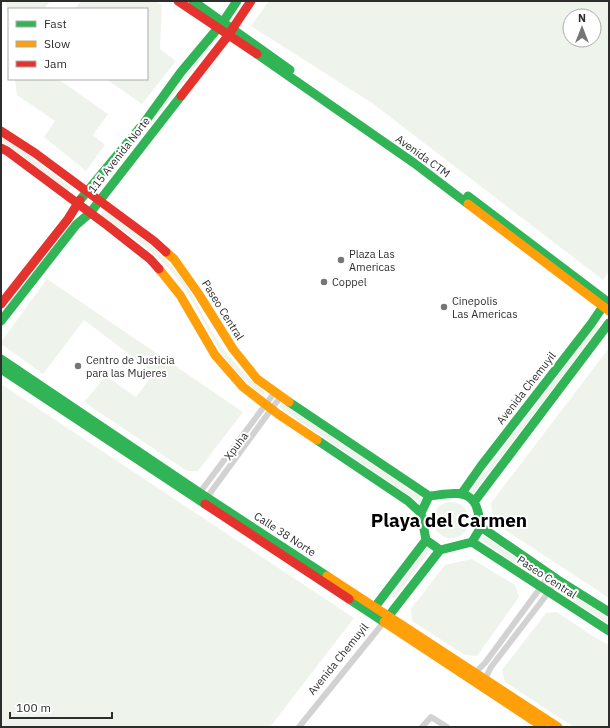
<svg xmlns="http://www.w3.org/2000/svg" width="610" height="728" font-family="'IBM Plex Sans',sans-serif">
  <style>
    .green { fill: #eef3eb; fill-rule: evenodd }
    .lines { fill: none; stroke-linecap: round; stroke-linejoin: round }
    .street { stroke: #d2d2d2; stroke-width: 6 }
    .fast { stroke: #30b455; stroke-width: 9 }
    .slow { stroke: #ff9f0a; stroke-width: 9 }
    .jam { stroke: #e5322d; stroke-width: 9 }
    .poi-dot { fill: #767676; stroke: #fff; stroke-width: 1.5 }
    .labels { text-anchor: middle; stroke-width: 4; stroke-linejoin: round; paint-order: stroke }
    .street-label { font-size: 11px; fill: #2d2d2d; stroke: #fff }
    .poi-label { font-size: 11px; fill: #2d2d2d; stroke: #fff; text-anchor: start }
    .town-label { font-size: 19px; font-weight: bold; fill: #000; stroke: #fff }
  </style>
  <rect width="100%" height="100%" fill="#fff"/>
  <path class="green" d="M6,1H50L44,9H9V13H7Z
    M81,1H156L162,5L160,49L176,61L142,104L106,79H147V9H75Z
    M269,1H609V271L603,280L372,103L251,26ZM570,16H594V40H570Z
    M218,35L219,36L100,188L98,187Z
    M15,79H58L108,114L93,135L105,145L86,171L44,137L55,121L17,95Z
    M1,137L15,145L65,183L70,187L69,191L66,190L27,159L1,141Z
    M103,210L106,211C134,231 162,252 183,280C193,294 200,310 208,325C223,352 242,373 265,392L264,395C256,393 243,378 237,372C211,345 201,311 180,282C159,253 129,235 101,215Z
    M47,279L243,412L198,471H187L84,402L106,376L136,397L154,373L84,320L43,374L1,344V342Z
    M598,325L599,328L473,494L470,492L595,327Z
    M609,348V598L493,522L491,503Z
    M1,384L354,618L270,727H1Z
    M282,403L423,499L420,503L279,407Z
    M433 520a18 18 0 1 1 36 0a18 18 0 1 1-36 0Z
    M484,536L541,575V578H536L481,540Z
    M428,546L431,549L395,598H393L392,596Z
    M472,559L515,585L519,597L477,656L465,655L412,621L411,609L445,565Z
    M560,589L578,598L609,619V624L560,593Z
    M557,612L591,635L609,645V727H574L505,682L502,670L546,613Z"/>
  <g class="lines">
    <path class="street" d="M198,495L275,392
      M205,500L281,396
      M472,676L485,663L541,587L549,574
      M483,683L491,667L558,580
      M299,727L384,622
      M422,727L431,717L447,727"/>
    <path class="fast" d="M193,1L290,70
      M257,54L414,163L468,204
      M468,196L609,303
      M80,200L144,123L181,72L223,22L237,1
      M1,321L76,225L90,213L181,96
      M1,359L200,493L327,576
      M1,369L205,504
      M289,402L429,496
      M317,440L408,501L421,513
      M462,493L481,466L591,324L606,302
      M429,496L421,513L426,540L440,550
      M474,502L609,323
      M481,527L558,580L609,612
      M472,542L609,631
      M349,599L384,622L440,550L472,542L481,527C479,519 479,509 474,502C465,488 443,495 429,496
      M371,612L426,540"/>
    <path class="slow" d="M468,204L609,311
      M166,252L174,259L198,293L233,349L257,379L289,402
      M159,269L180,295L215,355L243,387L278,414L317,440
      M327,576L558,727
      M384,622L543,727"/>
    <path class="jam" d="M178,1L257,54
      M181,96L227,37L251,1
      M1,131L35,153L154,241L166,252
      M1,148L7,151L108,226L150,259L159,269
      M1,304L68,219L80,200
      M205,504L349,599"/>
  </g>
  <g class="poi-dot">
    <circle cx="341" cy="260" r="4"/>
    <circle cx="324" cy="282" r="4"/>
    <circle cx="444" cy="307" r="4"/>
    <circle cx="78" cy="366" r="4"/>
  </g>
  <g class="labels">
    <g class="street-label">
      <text transform="translate(119 155) rotate(-52)" y="4">115 Avenida Norte</text>
      <text transform="translate(423 156) rotate(36)" y="4">Avenida CTM</text>
      <text transform="translate(223 310) rotate(58)" y="4">Paseo Central</text>
      <text transform="translate(526 388) rotate(-52)" y="4">Avenida Chemuyil</text>
      <text transform="translate(236 446) rotate(-53)" y="4">Xpuha</text>
      <text transform="translate(285 534) rotate(33)" y="4">Calle 38 Norte</text>
      <text transform="translate(547 577) rotate(33)" y="4">Paseo Central</text>
      <text transform="translate(338 659) rotate(-51)" y="4">Avenida Chemuyil</text>
    </g>
    <g class="poi-label">
      <text x="349" y="258">Plaza Las<tspan x="349" dy="13">Americas</tspan></text>
      <text x="332" y="286">Coppel</text>
      <text x="452" y="305">Cinepolis<tspan x="452" dy="13">Las Americas</tspan></text>
      <text x="86" y="364">Centro de Justicia<tspan x="86" dy="13">para las Mujeres</tspan></text>
    </g>
    <g class="town-label">
      <text x="449" y="527">Playa del Carmen</text>
    </g>
  </g>
  <rect width="610" height="728" fill="none" stroke="#2d2d2d" stroke-width="4"/>
  <rect x="8" y="8" width="140" height="72" fill="#ffffff" stroke="#ababab"/>
  <rect x="16" y="21" width="20" height="6" fill="#30b455" stroke="#ababab"/>
  <text x="44" y="28" font-size="12" fill="#2d2d2d">Fast</text>
  <rect x="16" y="41" width="20" height="6" fill="#ff9f0a" stroke="#ababab"/>
  <text x="44" y="48" font-size="12" fill="#2d2d2d">Slow</text>
  <rect x="16" y="61" width="20" height="6" fill="#e5322d" stroke="#ababab"/>
  <text x="44" y="68" font-size="12" fill="#2d2d2d">Jam</text>
  <g transform="translate(582 28)"><circle r="19" fill="#ffffff" stroke="#ababab"/>
  <path d="M0-3L7 15L0 10L-7 15Z" fill="#767676"/>
  <text y="-6" font-size="11" font-weight="bold" text-anchor="middle" fill="#2d2d2d">N</text>
  </g>
  <path d="M10 712v6h102v-6" fill="none" stroke="#2d2d2d" stroke-width="2"/>
  <text x="16" y="712" font-size="12" fill="#2d2d2d" stroke="#ffffff" stroke-width="3" paint-order="stroke">100 m</text>
</svg>
